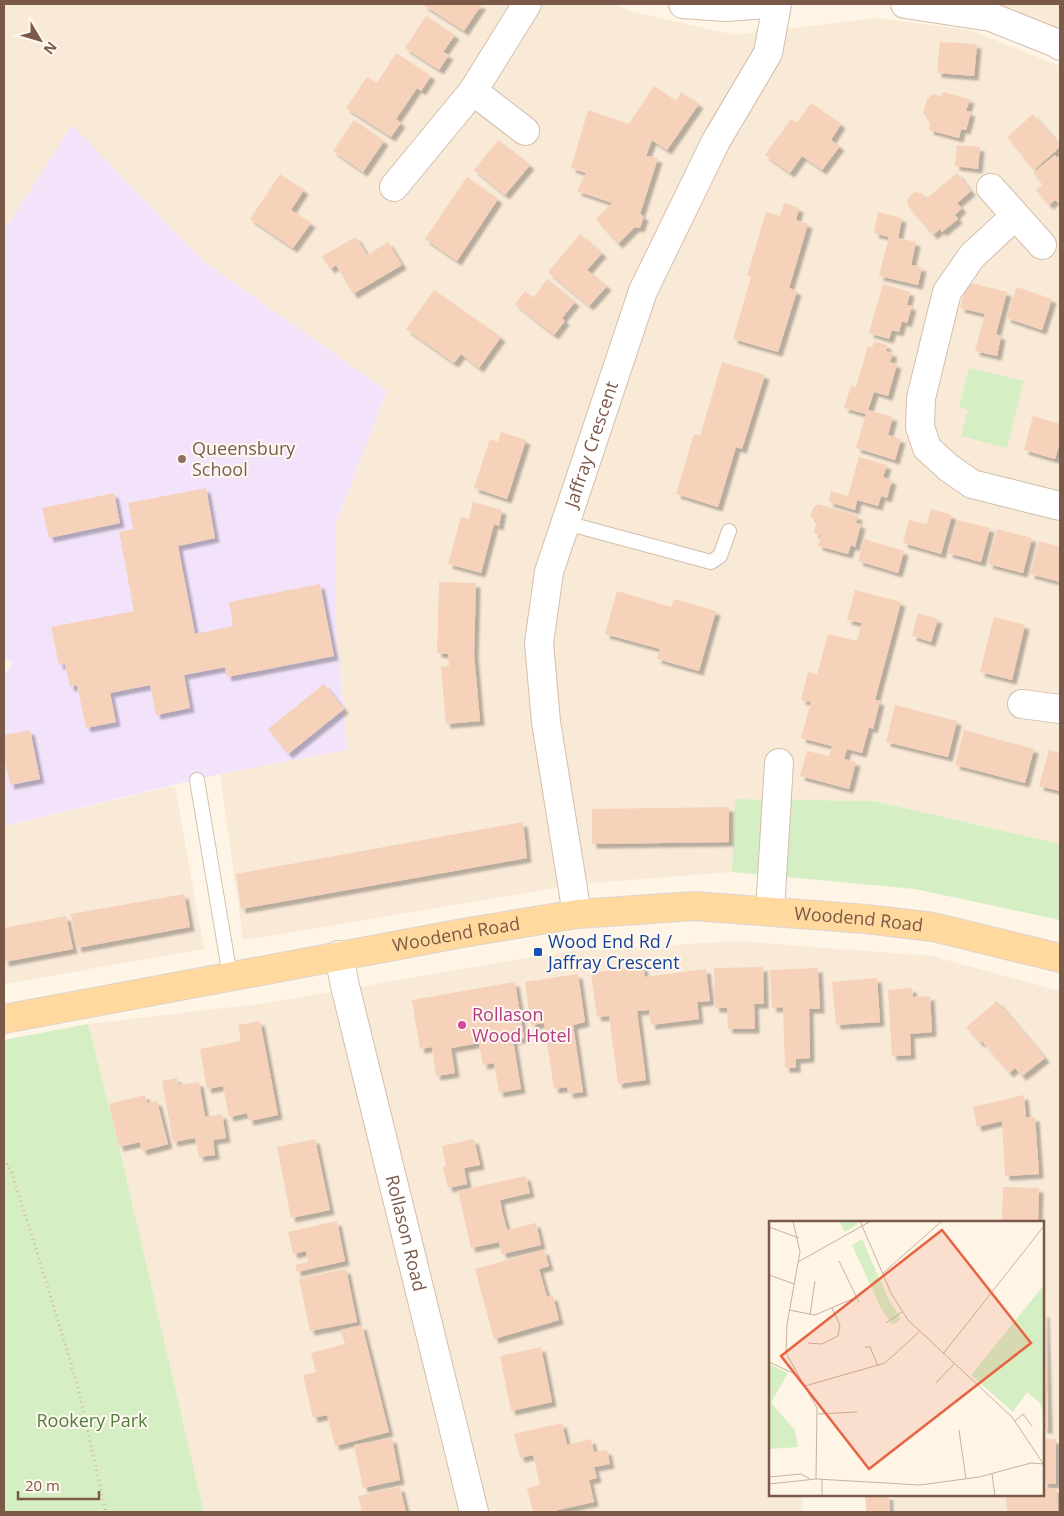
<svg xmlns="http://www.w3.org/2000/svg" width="1064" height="1516" font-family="'Open Sans',sans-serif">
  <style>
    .residential { fill: #f9e9d7 }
    .education { fill: #f2e3fb }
    .green { fill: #d5eec3 }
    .building { fill: #f6d2bb; filter: url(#shadow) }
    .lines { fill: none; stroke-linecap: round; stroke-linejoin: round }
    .service-casing { stroke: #d4bead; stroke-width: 16 }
    .minor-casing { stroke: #d4bead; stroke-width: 30 }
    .primary-casing { stroke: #ddd4cf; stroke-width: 30 }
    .path { stroke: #dcb59e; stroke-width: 3; stroke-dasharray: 1 4; stroke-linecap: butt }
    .service { stroke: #fff; stroke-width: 14 }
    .minor { stroke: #fff; stroke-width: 28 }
    .primary { stroke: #ffd99d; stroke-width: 28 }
    .education-dot { fill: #8d6e63; stroke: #fff8ef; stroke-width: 2 }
    .transit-dot { fill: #1a4fb4; stroke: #fff8ef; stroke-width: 2 }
    .hotel-dot { fill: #d1479c; stroke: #fff8ef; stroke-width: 2 }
    .labels { text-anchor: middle; stroke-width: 4; stroke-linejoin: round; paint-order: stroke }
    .street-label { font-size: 18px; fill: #7b5948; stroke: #fff8ef }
    .education-label { font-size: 18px; fill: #785e54; stroke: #fff8ef; text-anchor: start }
    .transit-label { font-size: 18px; fill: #164399; stroke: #fff8ef; text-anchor: start }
    .hotel-label { font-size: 18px; fill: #b23c85; stroke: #fff8ef; text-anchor: start }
    .park-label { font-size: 18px; fill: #507c3c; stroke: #fff8ef }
    .inset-road { fill: none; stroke: #c6b2a2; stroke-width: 1 }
    .view { fill: #e76442; fill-opacity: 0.15; stroke: #e76442; stroke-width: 2.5 }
    .inset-edge { fill: none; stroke: #7b5948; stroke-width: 2.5 }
  </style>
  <defs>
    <filter id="shadow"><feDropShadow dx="4.5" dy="4.5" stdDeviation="1" flood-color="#0004"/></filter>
  </defs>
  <rect width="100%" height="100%" fill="#fef5e7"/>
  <path class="residential" d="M4,4H616L629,11L735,35L876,18L970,30L1060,66V844L874,801L735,799L732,872L579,884L258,938L243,939L220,774L347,750L335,613V526L387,391L203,261L72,126L4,231Z
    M1003,4H1060V32L1006,7Z
    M175,786L204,949L4,984V826Z
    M737,941L932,956L1060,991V1512H896L894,1495H1043V1222H770V1495H802L803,1512H204L119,1147L88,1024L267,1003L561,952Z"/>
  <path class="education" d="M72,125L203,261L387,391L335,526V613L347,750L220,774L4,826V675L13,663L4,657V231Z"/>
  <path class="green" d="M969,368L1024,381L1007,448L961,436L968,410L959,407Z
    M735,799L874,801L1060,844V920L915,889L732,872Z
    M88,1024L119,1147L204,1512H4V1040Z"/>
  <path class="building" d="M422,4H482L464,31Z
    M426,16L455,35L443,52L449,55L439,70L405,48Z
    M940,42L977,44L974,76L937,73Z
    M396,53L431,76L421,91L417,88L407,103L396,119L401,123L391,137L346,108L367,77L377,83Z
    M654,86L676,101L681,92L699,104L667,150L652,140L646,156L658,158L640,214L644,216L640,228L635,227L618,244L596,219L612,203L577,191L586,173L571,168L588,110L629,124Z
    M943,92L970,99L966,111L971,112L966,130L961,129L959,138L929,130L930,123L923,113L927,99L933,94L941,96Z
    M811,103L841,124L831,140L840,146L822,170L802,156L790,173L765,155L791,119L797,123Z
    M1033,114L1060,145V147L1034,170L1007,137Z
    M354,120L384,141L363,172L333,151Z
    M498,140L530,165L505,195L474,170Z
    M957,145L980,147L978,169L955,166Z
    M1055,155L1060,162V205L1055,200L1049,205L1036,190L1043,184L1033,173Z
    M957,173L971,191L957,203L962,208L955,215L958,219L942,232L940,229L933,235L908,206L907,200L914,192L922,193L926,199Z
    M280,174L304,190L291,210L311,223L293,248L250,219Z
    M467,177L498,199L457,261L425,239Z
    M784,203L799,208L796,220L808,224L789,288L797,291L778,352L733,339L751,277L747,276L766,212L780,216Z
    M878,212L902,218L898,238L916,242L911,265L922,267L918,285L879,276L889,237L874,233Z
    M580,234L602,253L587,270L607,286L589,306L548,272Z
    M356,237L367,255L388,242L402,265L353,294L336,265L330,269L322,256Z
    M547,279L575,302L562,318L565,321L554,335L515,304L525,291L533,298Z
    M967,282L1007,292L996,334L1001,336L997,356L975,351L985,314L960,308Z
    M883,284L910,292L907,305L912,306L907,323L902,321L899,332L892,330L889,339L869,333Z
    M1017,287L1052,299L1042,330L1006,318Z
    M434,290L501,337L479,368L461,354L454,363L406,329Z
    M874,341L887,345L886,351L893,353L890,362L897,364L888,396L874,392L868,410L893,417L888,435L901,439L895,460L856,448L866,414L844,408L851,386L856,387L868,346L872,348Z
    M722,362L765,375L742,449L736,447L718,507L676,494L694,434L700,436Z
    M1033,416L1060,424V442L1055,459L1024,450Z
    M501,432L526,440L507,499L474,488L490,439L498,442Z
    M859,457L887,465L883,477L892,480L887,498L881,496L878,506L857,500L855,510L829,502L831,491L848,496Z
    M206,488L215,538L178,546L195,634L233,626L229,602L320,584L334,656L227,677L225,667L184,675L190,708L156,715L150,685L110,693L116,722L86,728L77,685L70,687L65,664L59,665L51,627L134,611L119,532L133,529L128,503Z
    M114,493L120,523L49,538L42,508Z
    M473,502L502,510L499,526L494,524L481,573L448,564L461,517L469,519Z
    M818,504L858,516L856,523L861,524L855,547L851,545L848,554L818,546L821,535L814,533L817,520L813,519L810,515L813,508Z
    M931,509L952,515L941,554L903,543L909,520L927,524Z
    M957,520L990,528L981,562L948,553Z
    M997,529L1032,538L1023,573L988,564Z
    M864,539L904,551L898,573L858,561Z
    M1039,541L1060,547V582L1030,574Z
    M439,582L476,583L474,654L480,721L446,724L441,667L449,666L448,654L437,653Z
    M855,590L901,602L875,700L880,701L873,729L869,727L862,753L847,749L844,759L856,762L849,789L800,776L807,751L829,756L832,746L801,738L811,702L801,700L808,672L817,675L828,634L857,641L862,623L847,620Z
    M617,591L671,607L674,599L716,611L699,671L657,659L660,649L605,634Z
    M918,613L938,619L931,642L912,636Z
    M994,617L1025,625L1012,680L980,672Z
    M324,684L344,709L288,754L268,729Z
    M895,705L957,721L948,757L886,742Z
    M30,730L40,779L10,785L4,757V735Z
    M964,730L1034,749L1025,783L955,765Z
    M1049,750L1060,753V791L1039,786Z
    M729,807V842L592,844V809Z
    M523,822L527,858L241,909L236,874Z
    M184,894L190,927L77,948L71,914Z
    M66,916L73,949L4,962V928Z
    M643,966L645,977L706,969L710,1001L697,1002L699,1019L651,1025L649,1010L637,1011L646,1080L618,1084L609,1016L597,1017L591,973Z
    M763,967L764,1004H754L755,1029H728L727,1008H715L714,968Z
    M818,968L820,1009H809L810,1058L796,1059V1068H785L783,1007L772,1008L770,970Z
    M578,974L585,1022L573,1025L583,1092L569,1094L567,1087L554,1089L544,1023L531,1025L525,982Z
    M877,978L880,1022L836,1025L832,982Z
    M515,982L524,1038L513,1040L521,1089L499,1093L494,1063L483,1065L479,1043L451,1048L455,1073L436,1076L432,1047L420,1049L412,1000Z
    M912,988L913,997L930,996L932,1032L910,1034L911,1055L892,1056L888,990Z
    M997,1001L1045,1058L1022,1076L1015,1068L1009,1073L982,1041L980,1043L966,1027Z
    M260,1021L278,1115L249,1121L247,1113L229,1117L223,1086L207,1089L200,1049L241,1041L238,1025Z
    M177,1078L178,1085L199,1082L205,1117L222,1114L226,1138L213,1140L215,1155L199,1157L195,1138L173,1142L162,1081Z
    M145,1095L147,1103L157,1101L168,1144L142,1151L140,1142L119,1147L109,1104Z
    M1024,1095L1026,1117H1035L1039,1174L1005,1176L1002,1121L977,1127L973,1107Z
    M315,1139L330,1210L291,1218L277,1147Z
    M474,1139L480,1165L464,1168L467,1184L448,1188L443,1167L446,1166L442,1146Z
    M526,1176L530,1193L500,1200L502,1211L507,1230L536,1223L541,1245L502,1254L499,1242L471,1248L458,1191Z
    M1003,1187L1039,1188L1038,1222H1002Z
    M337,1221L345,1261L297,1272L295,1265L308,1262L306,1251L293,1254L288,1232Z
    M544,1250L549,1266L539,1269L547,1297L553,1296L559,1320L494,1339L475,1269Z
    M346,1269L357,1322L310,1331L299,1279Z
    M1043,1313H1045L1048,1429H1043Z
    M362,1325L389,1432L335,1446L327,1415L313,1418L303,1375L316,1372L311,1353L345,1344L341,1330Z
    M541,1347L552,1402L511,1411L500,1356Z
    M562,1423L567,1445L591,1439L594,1452L607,1450L610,1464L594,1467L597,1478L589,1480L594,1502L549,1512H533L527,1488L540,1485L533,1455L520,1458L514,1434Z
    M392,1438L400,1480L363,1488L354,1445Z
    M1043,1439H1056V1484H1043Z
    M400,1487L406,1512H362L358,1496Z
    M1043,1488H1057L1058,1512H1007L1006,1495H1043Z
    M865,1495H889L890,1512H866Z"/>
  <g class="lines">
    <g class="service-casing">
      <path id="service" d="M566,523L711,562L720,556L729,531
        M197,780L230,976"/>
    </g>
    <g class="minor-casing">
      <g id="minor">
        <path d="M683,4L726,7L767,4"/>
        <path d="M905,4L991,17L1056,43L1060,46"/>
        <path d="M473,91L525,131"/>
        <path d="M394,187L473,91L527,4"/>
        <path d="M991,188L1042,245"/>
        <path d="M1015,216L972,256L947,292L921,398L920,427L927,448L949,468L972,484L1060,506"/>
        <path d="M1022,704L1060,709"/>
        <path d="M770,911L779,763"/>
        <path id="s1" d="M577,914L546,722L539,643L549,572L643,291L716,141L768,53L777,4"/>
        <path id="s2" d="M339,955L345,986L474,1512"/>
      </g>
    </g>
    <g class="primary-casing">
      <g id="primary">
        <path id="s3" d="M4,1019L463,933L577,914L694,906L866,919L933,927L1060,958"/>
      </g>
    </g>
    <path class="path" d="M4,1159L11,1171L37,1252L76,1380L106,1512"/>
    <use href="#service" class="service"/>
    <use href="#minor" class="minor"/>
    <use href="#primary" class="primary"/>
  </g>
  <circle class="education-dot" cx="182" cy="459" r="5"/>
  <rect class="transit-dot" x="533" y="947" width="10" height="10" rx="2.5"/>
  <circle class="hotel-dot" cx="462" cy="1025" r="5"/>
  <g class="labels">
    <g class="street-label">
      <text dy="6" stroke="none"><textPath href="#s1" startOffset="480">Jaffray Crescent</textPath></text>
      <text dy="6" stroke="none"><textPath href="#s3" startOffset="865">Woodend Road</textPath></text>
      <text dy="6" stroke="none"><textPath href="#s3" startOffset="460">Woodend Road</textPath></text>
      <text dy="6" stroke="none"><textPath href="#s2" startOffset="286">Rollason Road</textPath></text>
    </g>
    <g class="education-label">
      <text x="192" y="455">Queensbury<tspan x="192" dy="21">School</tspan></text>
    </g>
    <g class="transit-label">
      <text x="548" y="948">Wood End Rd /<tspan x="548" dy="21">Jaffray Crescent</tspan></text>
    </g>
    <g class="hotel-label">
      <text x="472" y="1021">Rollason<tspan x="472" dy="21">Wood Hotel</tspan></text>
    </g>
    <g class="park-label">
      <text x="92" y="1427">Rookery Park</text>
    </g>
  </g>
  <g transform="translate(769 1221)">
    <rect width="275" height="275" fill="#fef5e7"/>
    <path d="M70,0H88L89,3L76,11ZM93,18L119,77L132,98L124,104L113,89L83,24ZM275,64V194L271,182L258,171L244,191L202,154ZM0,143L19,152L2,182L26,209L29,226L0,228Z" fill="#d5eec3"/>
    <path class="inset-road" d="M24,0L31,31L18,103L17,132L48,187L47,258M91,0L122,72L139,99L243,196L275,244M0,6L30,17M70,40L90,81M29,41L102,0M113,53L173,0M0,54L25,63M20,89L46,94L88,76M41,94L46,60M117,102L133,91M39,122L53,123L69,115L71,104L63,87M96,126H101L109,145M174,133L275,5M0,141L26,153M167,162L185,143M36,165L116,142L150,111M49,193L88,191M246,200L254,193L263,205M190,209L197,258M223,253L226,275M0,256L32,253L41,258M53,258V275M0,263L47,258L151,264L210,256L262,242L275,243"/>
    <path class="view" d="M173,9L262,122L100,248L12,135Z"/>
    <rect width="275" height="275" class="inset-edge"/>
  </g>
  <rect width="1064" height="1516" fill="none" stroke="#7b5948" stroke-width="10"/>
  <g transform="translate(40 40) rotate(128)" stroke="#fff8ef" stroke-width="4" paint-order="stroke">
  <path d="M0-4L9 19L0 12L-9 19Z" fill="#7b5948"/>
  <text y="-8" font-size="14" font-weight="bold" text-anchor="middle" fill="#7b5948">N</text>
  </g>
  <path d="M18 1491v8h81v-8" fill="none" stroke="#7b5948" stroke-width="2.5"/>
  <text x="25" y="1491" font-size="15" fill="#7b5948" stroke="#fff8ef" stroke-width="4" paint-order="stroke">20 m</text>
</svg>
